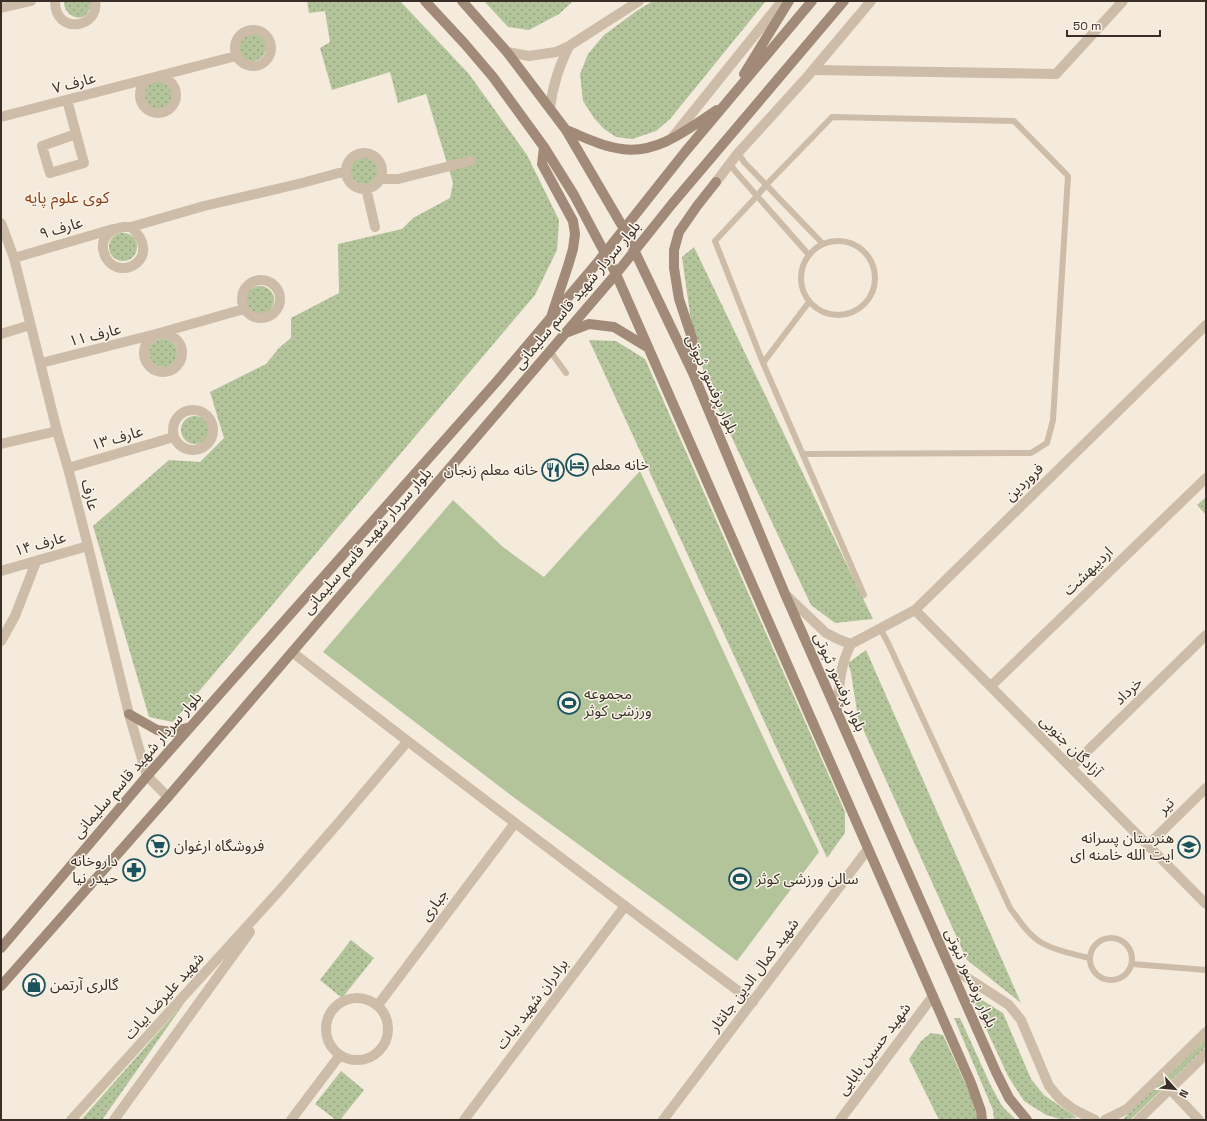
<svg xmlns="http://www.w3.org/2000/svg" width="1207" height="1121" font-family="'Space Grotesk','Noto Sans Arabic',sans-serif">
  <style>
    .grass { fill: url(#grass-dots) }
    .pitch { fill: #b3c49b }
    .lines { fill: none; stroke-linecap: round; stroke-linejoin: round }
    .service { stroke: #cdbca7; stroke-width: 6 }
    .minor { stroke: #cdbca7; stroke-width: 10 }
    .tertiary { stroke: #cdbca7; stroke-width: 10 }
    .secondary { stroke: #a18b78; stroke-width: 10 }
    .labels { text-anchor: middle; stroke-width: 3; stroke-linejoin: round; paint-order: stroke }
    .street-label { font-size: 15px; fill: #392f28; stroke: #fbf4e9 }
    .poi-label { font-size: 15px; fill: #392f28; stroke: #fbf4e9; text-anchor: start }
    .neighbourhood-label { font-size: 16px; fill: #8d411c; stroke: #fbf4e9 }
  </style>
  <defs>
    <pattern id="grass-dots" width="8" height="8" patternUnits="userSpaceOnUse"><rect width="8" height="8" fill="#b3c49b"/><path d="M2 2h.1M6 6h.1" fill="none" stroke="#93a07e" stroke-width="1.8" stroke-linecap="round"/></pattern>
  </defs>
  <rect width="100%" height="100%" fill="#f4ebdc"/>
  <path class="grass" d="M64,1H91C91,4 91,8 89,10C83,25 63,16 64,1Z
    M307,1H400L469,74L527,155L559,220L557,250L535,295L173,722L149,717L93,526L169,460L200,462L224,438L210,392L266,364L279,348L291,338V318L339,293L338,244L402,229L413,218L450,198L453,183L426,94L398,103L390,72L332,90L320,48L330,42L325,11L309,13Z
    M484,1H573L559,14L529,30L508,27Z
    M653,1H766L670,119L656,131L632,139L616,137L604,129L594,118L583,101L580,74L588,54L604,35L638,10Z
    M238 47a14 14 0 1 1 28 0a14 14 0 1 1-28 0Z
    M144 95a14 14 0 1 1 28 0a14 14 0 1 1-28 0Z
    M350 170a14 14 0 1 1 28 0a14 14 0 1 1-28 0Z
    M109 247a14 14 0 1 1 28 0a14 14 0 1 1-28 0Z
    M694,247L873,619L835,623L811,605L707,385L691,321L682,257Z
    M246 300a14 14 0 1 1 28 0a14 14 0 1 1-28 0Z
    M149 353a14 14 0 1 1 28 0a14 14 0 1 1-28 0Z
    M589,340L616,341L645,359L845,812V833L827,858Z
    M181 430a14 14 0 1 1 28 0a14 14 0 1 1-28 0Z
    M1206,497V515L1197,505Z
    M866,650L1021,1003L967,960L858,718L851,673L848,663Z
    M351,940L374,958L342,998L320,980Z
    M969,992L1003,1013L1031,1079L1044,1095L1077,1118L1060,1119L1046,1115L1024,1101L1008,1076Z
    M185,1002L102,1120H81Z
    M954,1018H960L991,1086L1002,1106L1016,1120H994L993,1110Z
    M931,1033L943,1035L972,1098L978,1120H939L909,1059L921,1041Z
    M1206,1039V1047L1130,1120H1122Z
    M341,1071L364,1090L340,1120H336L315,1104Z"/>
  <path class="pitch" d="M640,471L771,754L819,852L737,961L662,905L516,799L323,652L453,500L503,547L544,577Z"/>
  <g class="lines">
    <path class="service" d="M738,153L744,162L823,244
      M730,163L735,171L809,255
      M801 278a37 37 0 1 1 74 0a37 37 0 1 1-74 0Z
      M809,302L763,363L864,595
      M550,351L566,373
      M763,363L715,241L757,196L766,185L832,117L1014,121L1068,176L1053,420L1047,443L1031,453L803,454
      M880,628L889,645L1010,908C1019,920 1028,935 1042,943C1056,951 1073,954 1089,958
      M1090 959a21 21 0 1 1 42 0a21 21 0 1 1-42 0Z
      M1132,964L1206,970"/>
    <path class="minor" d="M55,1C55,36 100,28 95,1
      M1,8L31,1
      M235 48a18 18 0 1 1 36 0a18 18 0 1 1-36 0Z
      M813,70L1056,74L1123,1
      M140 95a18 18 0 1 1 36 0a18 18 0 1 1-36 0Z
      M67,100L84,163L50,173L42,146L76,134
      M1,117L236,56
      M346 171a18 18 0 1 1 36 0a18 18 0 1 1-36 0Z
      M379,179H398L470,161
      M366,188L375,227
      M124,227H131C164,257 121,283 106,258C103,252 102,245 104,240C108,231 115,228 124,227Z
      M131,227L204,206L302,183L346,171
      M14,258L113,229
      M242 299a19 19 0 1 1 38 0a19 19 0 1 1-38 0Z
      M144 353a19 19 0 1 1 38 0a19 19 0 1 1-38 0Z
      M1,334L30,325
      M41,363L156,334L244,309
      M173 430a20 20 0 1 1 40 0a20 20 0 1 1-40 0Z
      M1,444L57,431
      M68,468L174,437
      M1,571L88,546
      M1,641L15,616L36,562
      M991,686L1206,478
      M1071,767L1206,635
      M1148,845L1206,788
      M326 1029a31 31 0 1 1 62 0a31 31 0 1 1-62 0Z
      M378,1005L515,823
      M1170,1089L1199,1120
      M71,1120L279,891L340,821L407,742
      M114,1120L250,932
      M291,1120L340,1055
      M464,1120L625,906
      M840,1120L933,996"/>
    <path class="tertiary" d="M507,52L529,56L556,52L569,46L639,1
      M550,108C553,84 559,67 569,46
      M672,138L782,1
      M716,182L738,153L807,77L871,1
      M1,223L14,258L57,431L68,468L88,546L129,714L147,776L168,797
      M785,594L826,633L840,640L851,644
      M915,610L1206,904
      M851,644L915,610L1206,325
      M292,652C444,770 598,886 753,1002
      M837,711C839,688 840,664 851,644
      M949,966L1009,1005L1021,1020L1049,1086L1060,1099L1073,1109L1095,1120
      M663,1120L868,849
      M1105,1120L1127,1109L1206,1032
      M1138,1120L1206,1054"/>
    <path class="secondary" d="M425,1L464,43L493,77L544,147L574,195L616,274L971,1083L981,1111L982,1120
      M462,1L507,52L566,130L624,229L693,373L785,594L996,1072L1009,1098L1027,1120
      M744,74L789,1
      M566,130C584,137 603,147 622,149C658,154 688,129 717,110
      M544,147L542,164L573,221L575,234L573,249L568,266L552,314
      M568,332L589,324L614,327L647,347
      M692,369V338L679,299L674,268V250L679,232L697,206L716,182
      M129,714L157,730L172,732L190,727
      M1,948L147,776L498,380L597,263L685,152L812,1
      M1,986L168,797L550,351L616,274L672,204L844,1"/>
  </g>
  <defs>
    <g id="hotel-ring" transform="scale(1.15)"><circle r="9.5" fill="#fbf4e9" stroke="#1b535d" stroke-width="1.5"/><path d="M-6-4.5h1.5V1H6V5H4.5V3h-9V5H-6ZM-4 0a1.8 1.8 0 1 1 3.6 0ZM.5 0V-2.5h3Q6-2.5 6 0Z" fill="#1b535d"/></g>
    <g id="restaurant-ring" transform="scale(1.15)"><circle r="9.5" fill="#fbf4e9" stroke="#1b535d" stroke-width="1.5"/><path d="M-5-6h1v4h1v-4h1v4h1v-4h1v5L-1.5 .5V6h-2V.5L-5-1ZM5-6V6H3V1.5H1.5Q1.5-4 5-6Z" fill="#1b535d"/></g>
    <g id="stadium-ring" transform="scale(1.15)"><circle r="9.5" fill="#fbf4e9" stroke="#1b535d" stroke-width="1.5"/><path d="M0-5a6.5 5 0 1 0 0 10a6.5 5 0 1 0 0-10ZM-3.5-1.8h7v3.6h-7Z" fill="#1b535d"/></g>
    <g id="supermarket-ring" transform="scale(1.15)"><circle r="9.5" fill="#fbf4e9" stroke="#1b535d" stroke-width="1.5"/><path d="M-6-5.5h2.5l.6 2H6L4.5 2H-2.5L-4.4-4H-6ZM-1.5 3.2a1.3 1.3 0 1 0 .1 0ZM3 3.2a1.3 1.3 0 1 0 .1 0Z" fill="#1b535d"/></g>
    <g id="school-ring" transform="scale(1.15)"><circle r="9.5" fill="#fbf4e9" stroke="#1b535d" stroke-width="1.5"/><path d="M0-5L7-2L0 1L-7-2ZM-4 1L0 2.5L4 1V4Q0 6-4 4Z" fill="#1b535d"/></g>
    <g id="pharmacy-ring" transform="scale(1.15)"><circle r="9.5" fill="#fbf4e9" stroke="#1b535d" stroke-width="1.5"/><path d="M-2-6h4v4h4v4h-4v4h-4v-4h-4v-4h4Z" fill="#1b535d"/></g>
    <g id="shop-ring" transform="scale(1.15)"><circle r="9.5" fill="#fbf4e9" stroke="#1b535d" stroke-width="1.5"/><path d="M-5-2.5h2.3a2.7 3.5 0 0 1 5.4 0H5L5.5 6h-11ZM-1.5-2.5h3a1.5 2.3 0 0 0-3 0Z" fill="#1b535d"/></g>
  </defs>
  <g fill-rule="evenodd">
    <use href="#hotel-ring" x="577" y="465"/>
    <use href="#restaurant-ring" x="553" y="470"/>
    <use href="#stadium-ring" x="569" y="703"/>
    <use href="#supermarket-ring" x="158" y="846"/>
    <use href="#school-ring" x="1189" y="847"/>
    <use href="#pharmacy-ring" x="134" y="870"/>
    <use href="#stadium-ring" x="740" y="879"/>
    <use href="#shop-ring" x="34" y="985"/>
  </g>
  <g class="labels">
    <g class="street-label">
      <text transform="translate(74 83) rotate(-15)" y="5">عارف ۷</text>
      <text transform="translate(61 228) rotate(-16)" y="5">عارف ۹</text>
      <text transform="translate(577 295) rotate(-50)" y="5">بلوار سردار شهید قاسم سلیمانی</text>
      <text transform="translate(95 335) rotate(-14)" y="5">عارف ۱۱</text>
      <text transform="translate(712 384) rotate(66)" y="5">بلوار پرفسور ثبوتی</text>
      <text transform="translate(117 438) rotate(-16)" y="5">عارف ۱۳</text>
      <text transform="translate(1024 482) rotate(-44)" y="5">فروردین</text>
      <text transform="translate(90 495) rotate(76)" y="5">عارف</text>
      <text transform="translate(367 541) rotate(-49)" y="5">بلوار سردار شهید قاسم سلیمانی</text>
      <text transform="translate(40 544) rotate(-16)" y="5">عارف ۱۴</text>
      <text transform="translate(1088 571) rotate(-44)" y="5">اردیبهشت</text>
      <text transform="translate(840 682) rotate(66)" y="5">بلوار پرفسور ثبوتی</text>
      <text transform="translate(1128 691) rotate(-44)" y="5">خرداد</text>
      <text transform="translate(1071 746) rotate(45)" y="5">آزادگان جنوبی</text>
      <text transform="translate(137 765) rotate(-49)" y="5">بلوار سردار شهید قاسم سلیمانی</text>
      <text transform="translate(1166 806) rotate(-45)" y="5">تیر</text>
      <text transform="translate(434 905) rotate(-53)" y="5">جباری</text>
      <text transform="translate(754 975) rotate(-53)" y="5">شهید کمال الدین جانثار</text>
      <text transform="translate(971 978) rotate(66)" y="5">بلوار پرفسور ثبوتی</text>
      <text transform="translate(164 996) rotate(-48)" y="5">شهید علیرضا بیات</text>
      <text transform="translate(532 1004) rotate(-53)" y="5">برادران شهید بیات</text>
      <text transform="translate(874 1049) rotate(-53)" y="5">شهید حسین بابایی</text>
    </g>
    <g class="poi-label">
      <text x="592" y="470">خانه معلم</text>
      <text x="538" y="475" text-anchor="end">خانه معلم زنجان</text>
      <text x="584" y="699">مجموعه<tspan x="584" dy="17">ورزشی کوثر</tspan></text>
      <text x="1174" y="843" text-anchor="end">هنرستان پسرانه<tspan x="1174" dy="17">ایت الله خامنه ای</tspan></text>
      <text x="174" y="851">فروشگاه ارغوان</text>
      <text x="118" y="866" text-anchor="end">داروخانه<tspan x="118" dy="17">حیدر نیا</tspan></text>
      <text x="756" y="884">سالن ورزشی کوثر</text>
      <text x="50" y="990">گالری آرتمن</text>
    </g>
    <g class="neighbourhood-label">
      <text x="67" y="203">کوی علوم پایه</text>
    </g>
  </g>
  <rect width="1207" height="1121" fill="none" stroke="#392f28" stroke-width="4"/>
  <g transform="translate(1175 1089) rotate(117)" stroke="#fbf4e9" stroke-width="3" paint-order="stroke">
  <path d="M0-3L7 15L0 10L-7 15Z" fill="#392f28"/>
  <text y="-6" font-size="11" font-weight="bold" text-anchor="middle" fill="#392f28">N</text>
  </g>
  <path d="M1067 30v6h93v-6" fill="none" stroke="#392f28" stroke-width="2"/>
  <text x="1073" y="30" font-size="12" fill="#392f28" stroke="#fbf4e9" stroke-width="3" paint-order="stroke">50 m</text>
</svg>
